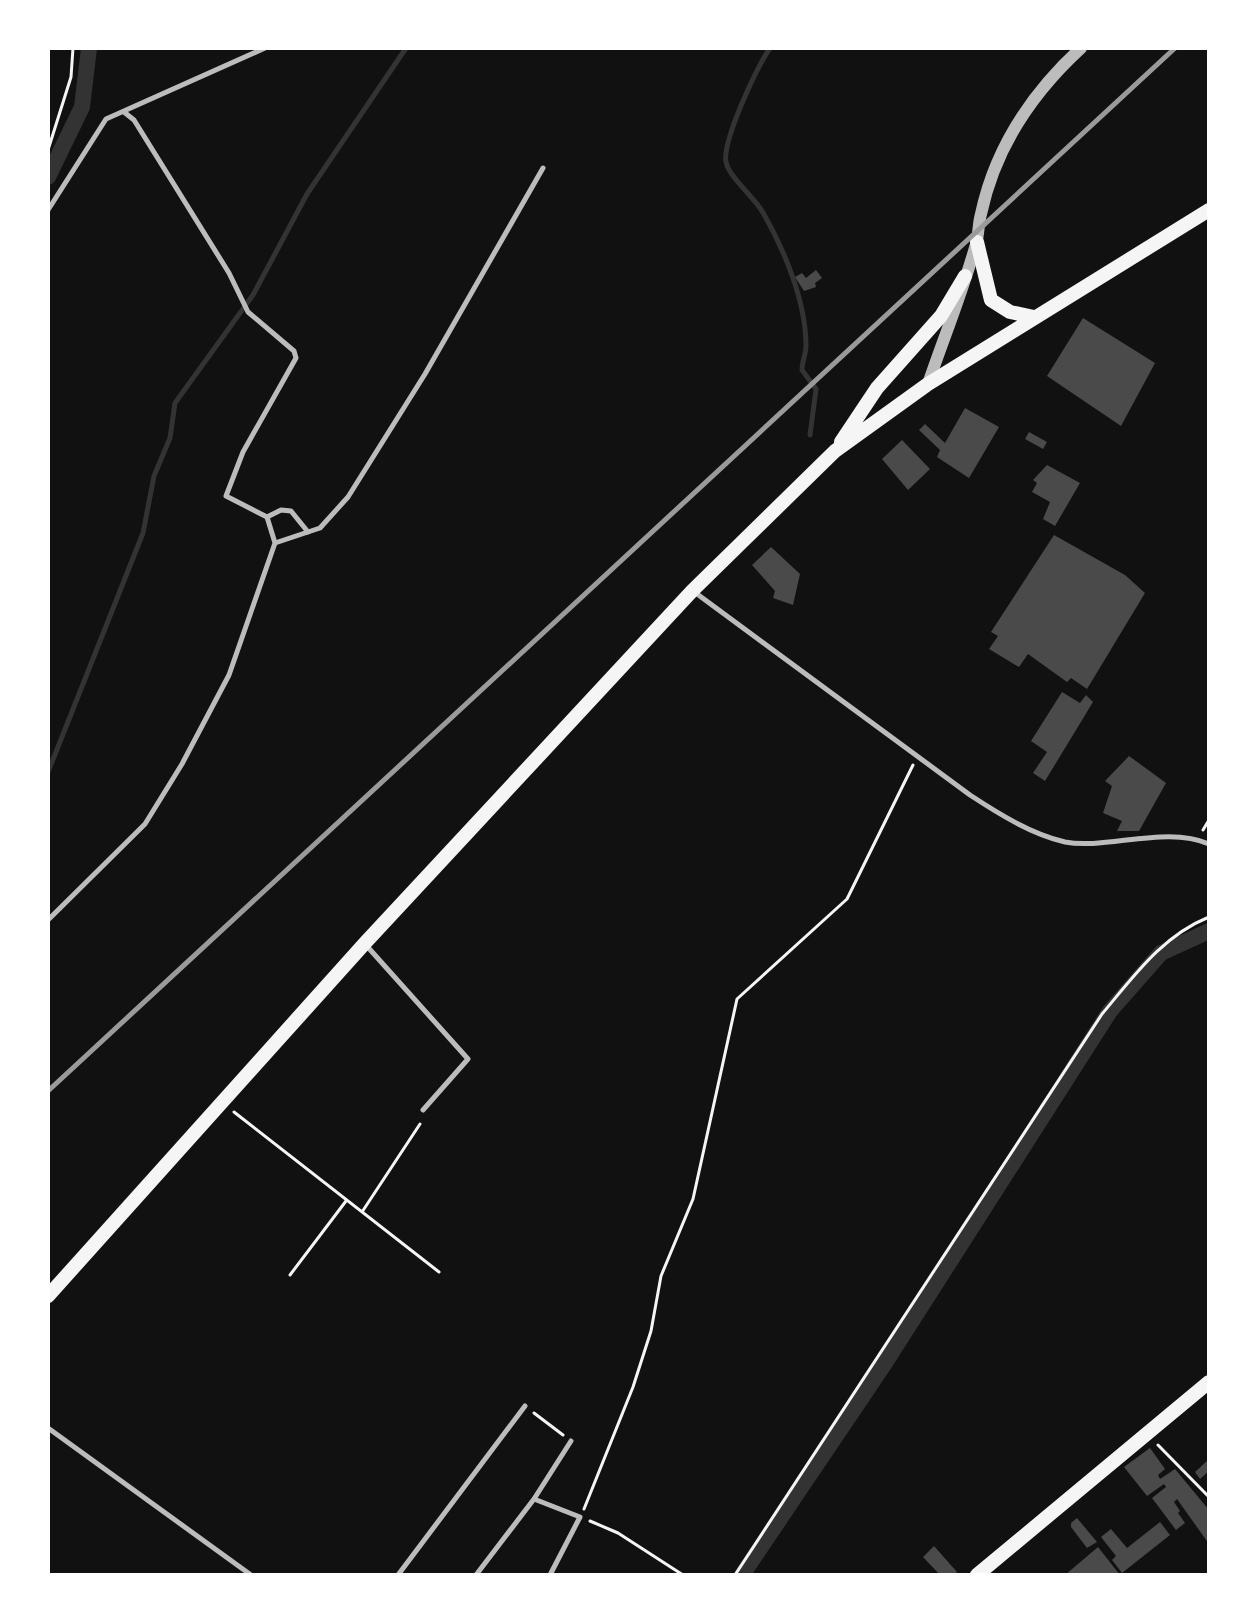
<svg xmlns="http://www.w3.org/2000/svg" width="1257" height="1623" font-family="'Source Sans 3',sans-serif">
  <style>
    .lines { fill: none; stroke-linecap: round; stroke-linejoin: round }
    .stream { stroke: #333; stroke-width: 5 }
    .canal { stroke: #333; stroke-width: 16 }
    .building { fill: #4a4a4a }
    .path { stroke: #f5f5f5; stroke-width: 3 }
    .service { stroke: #bcbcbc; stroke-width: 5 }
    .tertiary { stroke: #bcbcbc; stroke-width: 12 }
    .secondary { stroke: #f5f5f5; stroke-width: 14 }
    .rail { stroke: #9a9a9a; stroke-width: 5 }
  </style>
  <rect width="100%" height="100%" fill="#111"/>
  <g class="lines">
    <path class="stream" d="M770,48C757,67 722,141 726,162C729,177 752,195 762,211C784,249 806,301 806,346C806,354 802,361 802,370L816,389L810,435
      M48,772L143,533L154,476L170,438L175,403L253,295L307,194L406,48"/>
    <path class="canal" d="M48,177L82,107L89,48
      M742,1575L885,1363L1110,1011L1161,953L1209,931"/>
  </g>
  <path class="building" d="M816,270L822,278L815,283L816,287L804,291L795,277L802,273L806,278Z
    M1083,318L1155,363L1121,426L1047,376Z
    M965,408L999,427L969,478L937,457L940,450L919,430L925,424L945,443Z
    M1029,432L1047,442L1043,449L1025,439Z
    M902,440L930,469L908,490L882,459Z
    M1047,465L1080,483L1055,526L1043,519L1050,502L1032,492L1037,483L1033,480Z
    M1054,535L1125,575L1145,593L1087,689L1071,678L1067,682L1028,654L1019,667L989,649L998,636L991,632Z
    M771,547L800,574L793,605L773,598L775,591L752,565Z
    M1062,692L1080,703L1086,695L1093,702L1045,781L1033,773L1047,752L1031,741Z
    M1129,756L1166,783L1139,831H1117L1122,821L1103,813L1112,786L1105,781Z
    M1150,1448L1165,1469L1158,1475L1160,1479L1175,1469L1209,1510V1544L1177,1499L1174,1502L1180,1511L1178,1513L1185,1523L1176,1530L1152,1498L1166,1487L1164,1484L1147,1496L1124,1467Z
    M1209,1459V1471L1200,1479L1195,1472Z
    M1077,1518L1097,1542L1087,1548L1071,1527V1523Z
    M1160,1522L1170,1535L1122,1573L1112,1560L1116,1556L1101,1537L1111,1529L1127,1548Z
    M934,1546L957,1572L953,1575H940L923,1557Z
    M1098,1547L1120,1575H1065Z"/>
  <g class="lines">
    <path class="path" d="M48,150L71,77L73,48
      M1203,830L1209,820
      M234,1112L439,1272
      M362,1212L420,1124
      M290,1275L346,1201
      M534,1413L563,1435
      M1158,1445L1209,1497
      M584,1509L633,1387L651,1331L661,1276L693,1199L737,999L847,899L913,765
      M590,1521L618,1533L683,1575
      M735,1575L1102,1014C1134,976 1162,936 1209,917"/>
    <path class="service" d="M48,210L106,119L265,48
      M267,517L281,510L291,511L308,532
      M275,543L320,528L348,497L425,374L543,168
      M693,591L970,795C999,814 1031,834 1065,842C1105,850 1167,825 1209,844
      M48,920L145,824L182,764L229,675L275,543L267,517L226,496L243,452L296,358L294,351L248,312L229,273L134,120L124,112
      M365,944L468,1059L423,1110
      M48,1428L251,1575
      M534,1499L580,1517L550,1575
      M398,1575L525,1406
      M476,1575L534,1499L571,1441"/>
    <path class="tertiary" d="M928,384C944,337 963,291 976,244C979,234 978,224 981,214C995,148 1032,93 1081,48"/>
    <path class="secondary" d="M977,242L991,300L1010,312L1034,317
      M841,442L877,388L941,316L965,276
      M48,1296L365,943L692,591L835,451L928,384L1209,210
      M977,1575L1209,1382"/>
    <path class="rail" d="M48,1091L1175,48"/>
  </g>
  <rect width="1257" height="1623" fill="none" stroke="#ffffff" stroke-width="100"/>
</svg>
